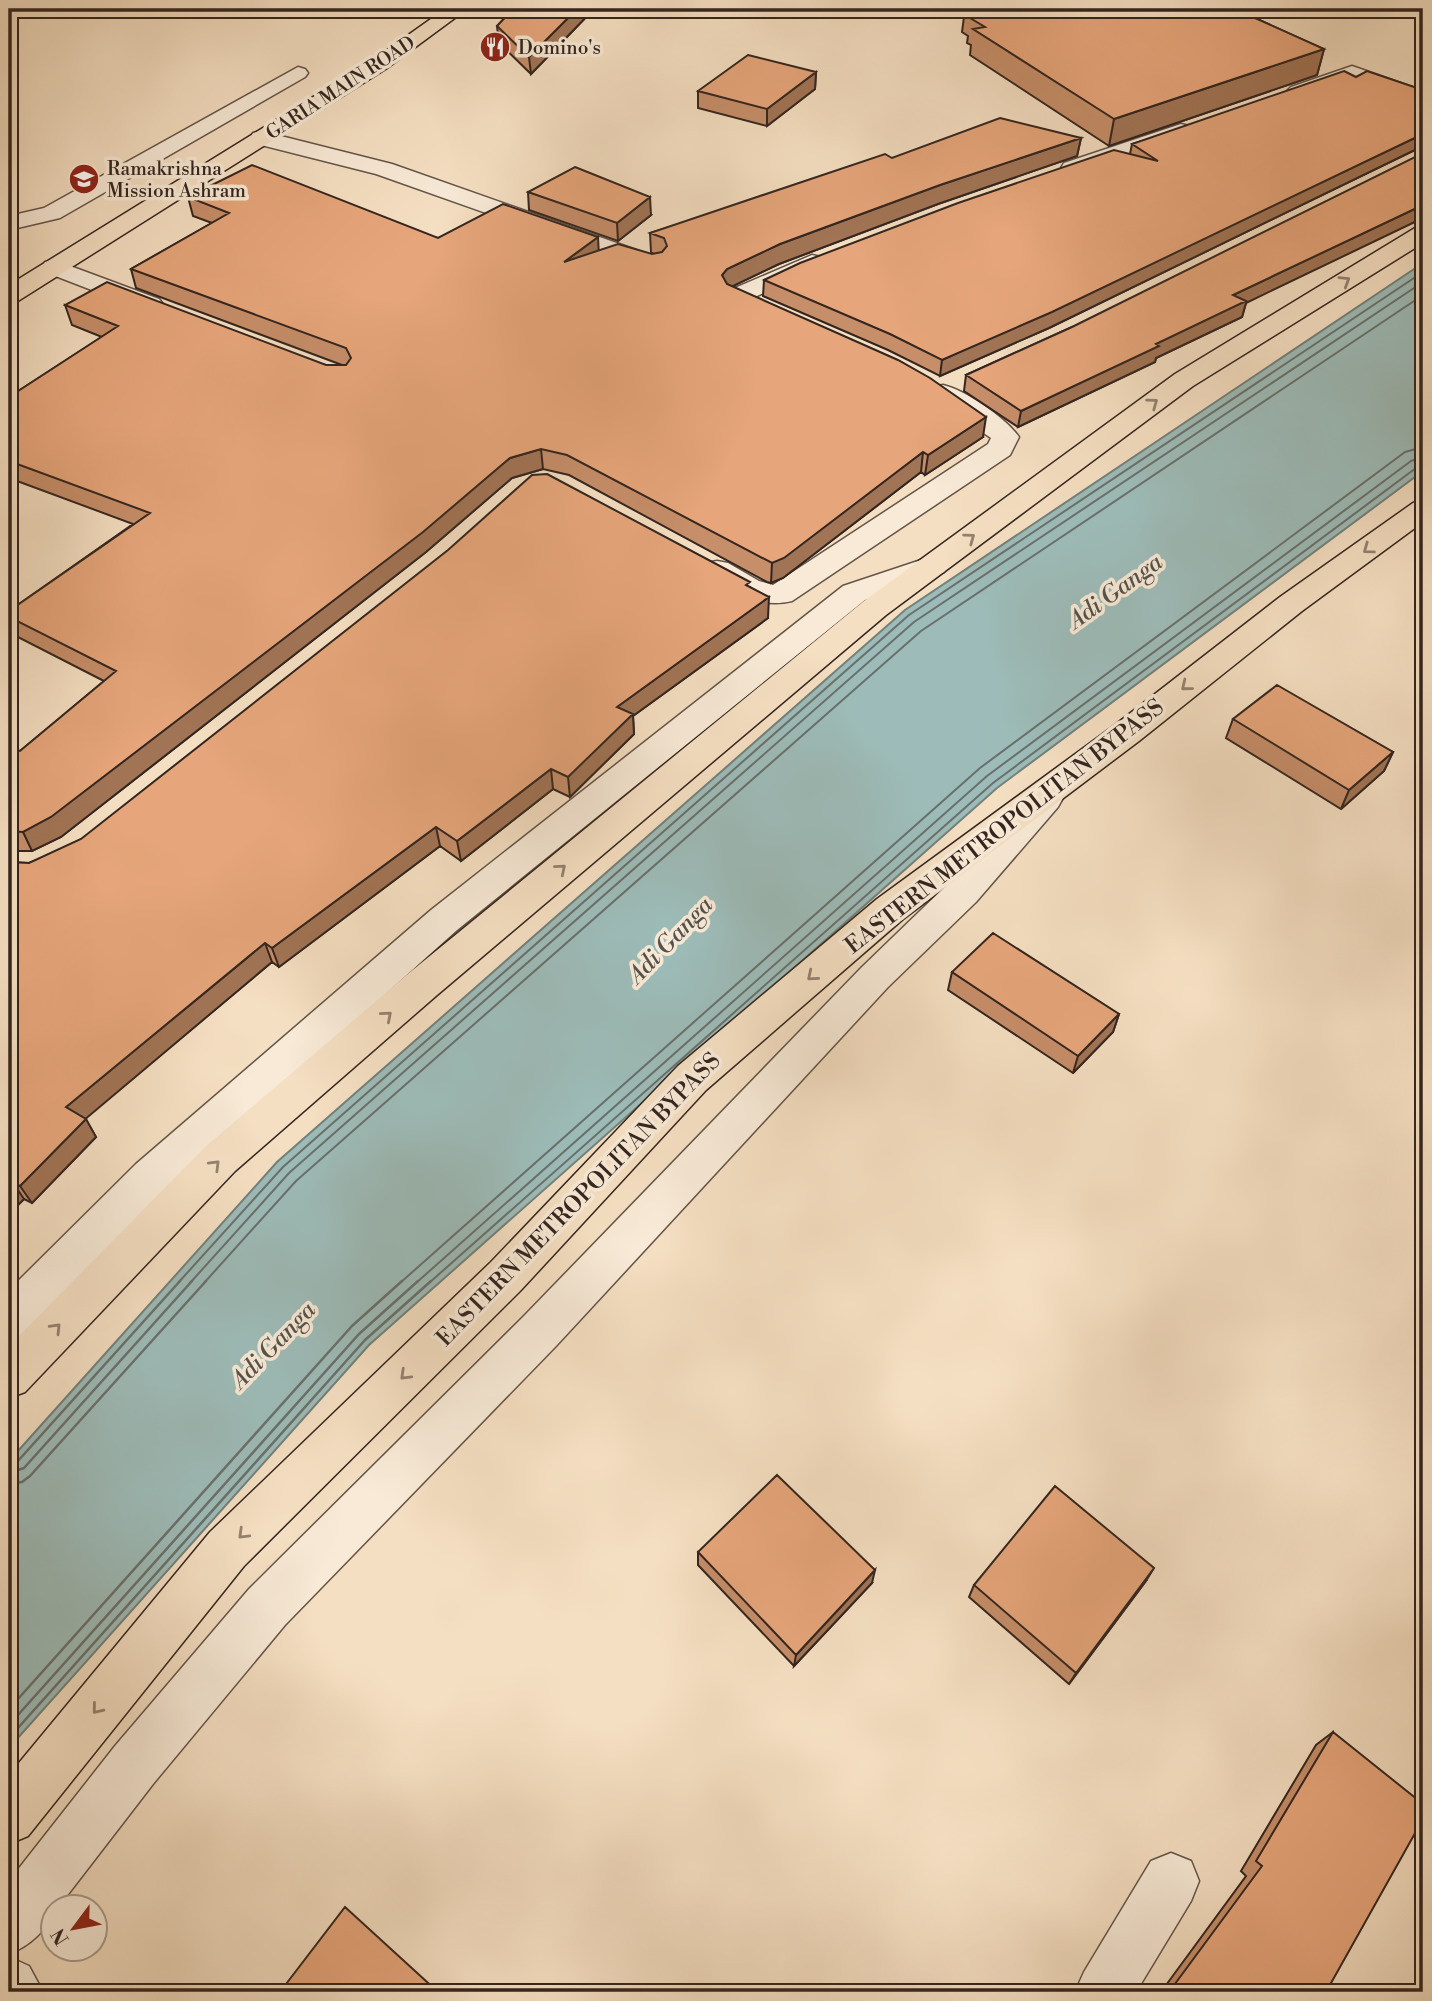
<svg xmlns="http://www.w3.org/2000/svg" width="1432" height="2001" font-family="'Libre Bodoni',serif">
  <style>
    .water { fill: #9dbcb9; stroke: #73807b; stroke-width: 2 }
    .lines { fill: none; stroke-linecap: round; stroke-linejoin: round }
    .shore-far1 { stroke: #68706c; stroke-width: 2 }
    .shore { stroke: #68706c; stroke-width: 2.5 }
    .minor-casing { stroke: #645448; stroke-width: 3 }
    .major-casing { stroke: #33251f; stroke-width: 3 }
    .minor { fill: #f8ead7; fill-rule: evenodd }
    .major { fill: #f5dfc2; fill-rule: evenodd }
    .wall { fill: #c68e69; stroke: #33251f; stroke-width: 2 }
    .shaded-wall { fill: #a17455; stroke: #33251f; stroke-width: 2 }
    .building { fill: #e6a57a; stroke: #33251f; stroke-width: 2 }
    .oneway { stroke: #948270 }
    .labels { text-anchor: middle; stroke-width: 7; stroke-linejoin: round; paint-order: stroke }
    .far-poi-label { font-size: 19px; fill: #33251f; stroke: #f8ead7; text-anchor: start }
    .far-street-label { font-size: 19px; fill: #33251f; stroke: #f8ead7 }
    .street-label { font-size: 23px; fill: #33251f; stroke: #f8ead7 }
    .water-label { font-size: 24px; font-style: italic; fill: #53524d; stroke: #f8ead7 }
  </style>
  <rect width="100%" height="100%" fill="#f5dfc2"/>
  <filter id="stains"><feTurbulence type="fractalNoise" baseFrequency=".00286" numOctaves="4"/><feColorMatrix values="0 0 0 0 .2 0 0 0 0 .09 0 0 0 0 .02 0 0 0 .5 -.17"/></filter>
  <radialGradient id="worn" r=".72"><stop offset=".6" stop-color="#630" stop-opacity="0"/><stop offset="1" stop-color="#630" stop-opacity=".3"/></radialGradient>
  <path class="water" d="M1423,263V471L997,788L369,1345L9,1748V1461L277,1162L905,610Z"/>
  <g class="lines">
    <path class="shore-far1" d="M178,1283L283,1167L909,615L1423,272
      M190,1283L289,1173L914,622L1423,282
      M204,1283L296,1181L921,631L1423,295
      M400,1283L980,768L1405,452L1423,447
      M416,1283L987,776L1411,461L1423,457
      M429,1283L993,783L1416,468L1423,466"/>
    <path class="shore" d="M9,1465L17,1462L180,1281
      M9,1473L24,1468L192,1281
      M9,1484L22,1482L30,1476L206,1281
      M9,1709L352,1326L402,1281
      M9,1725L359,1334L418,1281
      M9,1738L365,1340L431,1281"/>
    <g class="minor-casing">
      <path id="minor" d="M1352,66L1423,91V104L1352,79L1298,97L1291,95L1287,91L1291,87Z
        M298,67L305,69L308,73L305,77L60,218L9,230V216L44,208Z
        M1181,124L1189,126L1192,131L1189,136L1080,173H1064L1061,168L1064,163Z
        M261,131L392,164L662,259L665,264L662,269L653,271L644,269L376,174L253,143L250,138L253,133Z
        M812,255L821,257L824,262L821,267L746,301L737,304L728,301L724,296L728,291Z
        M54,260L159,299L163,304L159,309L150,312L141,309L45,272L42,267L45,262Z
        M943,385C965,390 1006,418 1019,437L1010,455L792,601C759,609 734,592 706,577L702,570L706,563L717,561L728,563L759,581L773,585L988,444L991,438L933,399L930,393L933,387Z
        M933,556L944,558L948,565L944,572L865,600L457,930L166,1190L25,1334L9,1340V1290L136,1164L431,910L843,586Z
        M1046,786L1058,789L1063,798L1058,807L976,902L888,987L556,1346L285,1625L153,1784L59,1906H52C52,1929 27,1947 9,1954V1881L115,1746L249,1589L524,1316L862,967L950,882L1034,789Z
        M1171,1853L1191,1861L1199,1881L1191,1901L1136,1992H1075L1084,1972L1151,1861Z
        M9,1957L29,1966L43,1992H9Z"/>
    </g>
    <g class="major-casing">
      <path id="major" d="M445,9H467L387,68L18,301L9,303V285L373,60Z
        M1423,226V243L1193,386L886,615L437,995L235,1171L25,1392L9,1398V1346L205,1147L409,973L864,601L1175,374L1415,228Z
        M1423,500V522L1302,611L1139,741L903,919L706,1090L521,1290L244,1566L28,1836L9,1844V1775L210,1532L491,1262L678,1066L877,899L1115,725L1280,597L1413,503Z"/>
    </g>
    <use href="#minor" class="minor"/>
    <use href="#major" class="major"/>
  </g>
  <path class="wall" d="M513,9H594L531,74L499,43L497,26Z
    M965,9H1263L1246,14L1324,49L1317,75L1109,146L970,55L971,45L967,43L968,36L962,32Z
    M816,72L815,89L767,126L698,108V91Z
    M1356,77L1423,90V146L1049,328L940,376L888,350L763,296L764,280L1130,154L1132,144Z
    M1081,138L1077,156L938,204L779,264L732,286L983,437L925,475L921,472L783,578L771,583L767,582L569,475L543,469L512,478L426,552L61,837L32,851H9V757L20,751L104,681L12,634L9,626V611L133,524L9,478V397L102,337L72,325L65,305L326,365H342L136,288L131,269L212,223L193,216L188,197L438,238L652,254H654L651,252L650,233L892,158Z
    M528,192L651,215L618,241L529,210Z
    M1246,303L1242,317L1156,358L1155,362L1018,427L964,391L966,375L1072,327Z
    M750,587L768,618L633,716L634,734L570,797L553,789L461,861L440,846L279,967L272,962L85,1118L96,1137L32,1203L24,1199L9,1214V862L29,863Z
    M1233,719L1393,752L1384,771L1341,809L1226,738Z
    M952,972L1119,1014L1113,1032L1073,1073L948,990Z
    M698,1552L872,1583L794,1666L698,1565Z
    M1146,1581L1069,1684L969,1597L974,1585Z
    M1333,1732L1326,1992H1161L1246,1876L1241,1871L1316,1745Z"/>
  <path class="shaded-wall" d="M577,9H594L531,74L529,57Z
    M1214,9H1263L1210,25Z
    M1324,49L1317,75L1109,146L1114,119Z
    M816,72L815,89L767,126V109Z
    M1423,134V146L1049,328L940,376L942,360Z
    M1081,138L1077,156L938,204L779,264L727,289L722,275L727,269L780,244L940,185Z
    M650,197L651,215L618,241L617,223Z
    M1423,205V218L1246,303L1242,317L1156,358L1155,362L1018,427L1021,411L1156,344L1233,295Z
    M598,237L599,256L564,262Z
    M986,417L983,437L925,475L928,455Z
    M541,449L543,469L512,478L426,552L61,837L32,851L23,832L510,458Z
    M923,452L921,472L783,578L771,583L772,563Z
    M769,597L768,618L633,716L634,734L570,797L568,777L617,707Z
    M1393,752L1384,771L1341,809L1349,790Z
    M551,769L553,789L461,861L457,841Z
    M436,827L440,846L279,967L272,948Z
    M265,943L272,962L77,1126L66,1107Z
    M1119,1014L1113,1032L1073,1073L1078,1056Z
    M86,1119L96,1137L32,1203L20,1186Z
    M12,1181L24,1199L9,1214V1185Z
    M1154,1568L1146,1581L1069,1684L1076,1673Z
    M875,1570L872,1583L794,1666L796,1655Z"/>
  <path class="building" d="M513,9H577L529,57L497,26Z
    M968,9H1235L1324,49L1114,119L973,29L985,27L970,18L979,16Z
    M748,55L816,72L767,109L698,91Z
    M1344,71L1356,77L1367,71L1423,90V134L1052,312L942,360L890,334L764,280L800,263L958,203L1114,150L1158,161L1132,144Z
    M1000,118L1081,138L940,185L780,244L727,269L722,275L727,284L898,360L930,378L986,417L928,455L923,452L784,558L772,563L567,455L541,449L510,458L423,532L51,817L23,832L9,831V757L17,750L20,751L116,671L9,617V611L150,513L9,461V397L118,326L65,305L107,282L326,365H346L351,358L346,348L131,269L229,213L188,197L252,165L438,238L503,204L598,237L564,262L618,244L652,254L662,252L667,246L664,238L650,233L885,154L892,158Z
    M1423,153V205L1233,295L1246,301L1156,344L1159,346L1021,411L966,375L1072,327Z
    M575,167L650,197L617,223L528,192Z
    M547,474L750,582L746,585L769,597L617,707L633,714L568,777L551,769L457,841L436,827L272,948L265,943L66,1107L86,1119L20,1186L12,1181L9,1185V862L29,863L81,839L448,550L532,475Z
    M1277,685L1393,752L1349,790L1233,719Z
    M993,933L1119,1014L1078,1056L952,972Z
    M777,1475L875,1570L796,1655L698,1552Z
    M1055,1486L1154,1568L1076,1673L974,1585Z
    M1333,1732L1423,1804V1819L1326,1992H1169L1262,1866L1256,1861Z
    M345,1907L438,1992H280Z"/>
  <defs><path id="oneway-chevron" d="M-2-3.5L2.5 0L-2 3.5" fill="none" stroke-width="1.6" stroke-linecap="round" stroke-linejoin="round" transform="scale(1.75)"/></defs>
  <g class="oneway">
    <use href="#oneway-chevron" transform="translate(1345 281) rotate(-32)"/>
    <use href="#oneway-chevron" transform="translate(1153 403) rotate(-36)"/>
    <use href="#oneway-chevron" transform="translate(970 538) rotate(-36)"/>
    <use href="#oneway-chevron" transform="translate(1368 549) rotate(144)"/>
    <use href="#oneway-chevron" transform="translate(1186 686) rotate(141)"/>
    <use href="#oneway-chevron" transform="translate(561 869) rotate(-40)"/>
    <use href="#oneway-chevron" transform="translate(812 976) rotate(140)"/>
    <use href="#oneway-chevron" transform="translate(387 1016) rotate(-41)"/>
    <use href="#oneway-chevron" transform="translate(215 1165) rotate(-45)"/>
    <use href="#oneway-chevron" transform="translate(56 1328) rotate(-46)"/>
    <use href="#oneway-chevron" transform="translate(405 1375) rotate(136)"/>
    <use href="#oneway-chevron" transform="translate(243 1534) rotate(136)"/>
    <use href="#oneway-chevron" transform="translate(97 1709) rotate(129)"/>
  </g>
  <defs>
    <g id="restaurant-disc" transform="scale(1.575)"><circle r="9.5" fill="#8f2418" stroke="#f8ead7"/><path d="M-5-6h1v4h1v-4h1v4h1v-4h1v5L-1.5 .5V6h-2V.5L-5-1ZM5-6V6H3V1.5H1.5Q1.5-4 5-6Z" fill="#fff"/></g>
    <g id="school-disc" transform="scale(1.575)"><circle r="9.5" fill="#8f2418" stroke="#f8ead7"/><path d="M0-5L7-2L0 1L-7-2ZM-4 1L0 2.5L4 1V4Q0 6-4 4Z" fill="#fff"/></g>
  </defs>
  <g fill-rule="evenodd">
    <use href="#restaurant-disc" x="495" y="47"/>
    <use href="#school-disc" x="84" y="179"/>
  </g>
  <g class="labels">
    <g class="far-poi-label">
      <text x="518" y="54">Domino's</text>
      <text x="107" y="175">Ramakrishna<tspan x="107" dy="22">Mission Ashram</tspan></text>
    </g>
    <g class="far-street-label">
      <text transform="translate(340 87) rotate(-33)" y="7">GARIA MAIN ROAD</text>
    </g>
    <g class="street-label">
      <text transform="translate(1004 826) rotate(-38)" y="8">EASTERN METROPOLITAN BYPASS</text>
      <text transform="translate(578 1199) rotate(-46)" y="8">EASTERN METROPOLITAN BYPASS</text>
    </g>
    <g class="water-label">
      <text transform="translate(1115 591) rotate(-36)" y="8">Adi Ganga</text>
      <text transform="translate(670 940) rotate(-46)" y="8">Adi Ganga</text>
      <text transform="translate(273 1345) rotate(-46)" y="8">Adi Ganga</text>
    </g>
  </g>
  <rect width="1432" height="2001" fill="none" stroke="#f5dfc2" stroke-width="35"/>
  <rect x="10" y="10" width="1411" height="1980" fill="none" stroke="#33251f" stroke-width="3.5"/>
  <rect x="18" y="18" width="1397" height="1966" fill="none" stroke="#33251f" stroke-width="2"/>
  <g transform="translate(74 1928) rotate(238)"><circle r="33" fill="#f8ead7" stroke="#a99b8d" stroke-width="2"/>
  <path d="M0-5L12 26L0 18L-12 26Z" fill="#8f2418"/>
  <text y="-10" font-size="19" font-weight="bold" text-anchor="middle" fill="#33251f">N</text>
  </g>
  <rect width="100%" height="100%" filter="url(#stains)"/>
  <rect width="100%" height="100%" fill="url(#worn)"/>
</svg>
